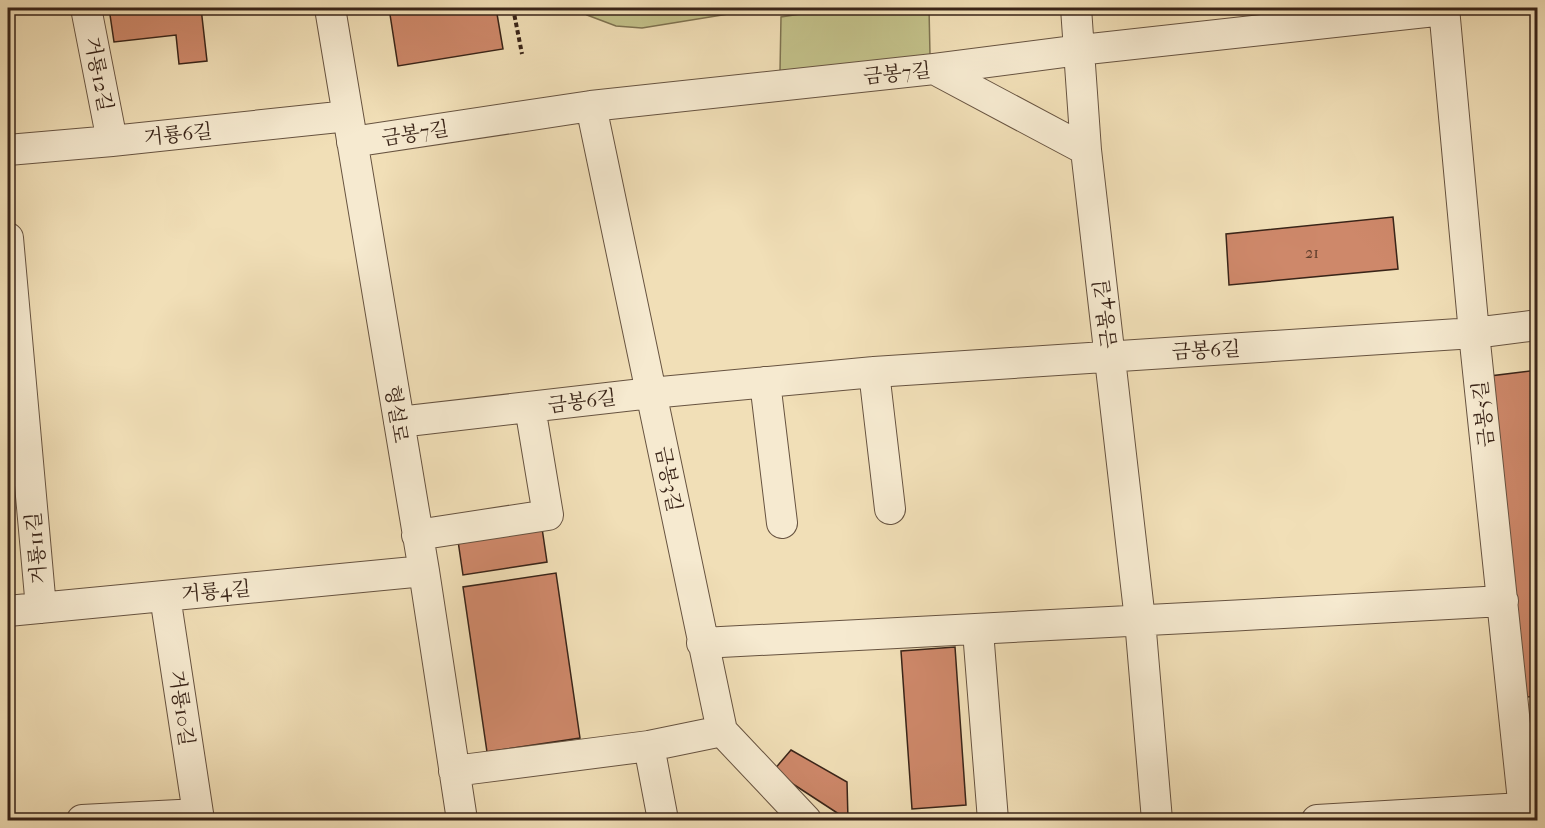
<svg xmlns="http://www.w3.org/2000/svg" width="1545" height="828" font-family="'IM FELL French Canon','Noto Serif KR',serif">
  <style>
    .green { fill: #c2c089; stroke: #7e7250; stroke-width: 1.5 }
    .building { fill: #ce886a; stroke: #392418; stroke-width: 1.5 }
    .lines { fill: none; stroke-linecap: round; stroke-linejoin: round }
    .minor-casing { stroke: #675340; stroke-width: 32 }
    .path { stroke: #392418; stroke-width: 4; stroke-dasharray: 4.5 3; stroke-linecap: butt }
    .minor { stroke: #f6ead0; stroke-width: 30 }
    .labels { text-anchor: middle; stroke-width: 6; stroke-linejoin: round; paint-order: stroke }
    .number-label { font-size: 16px; fill: #5e3d2c }
    .street-label { font-size: 20px; fill: #392418; stroke: #f6ead0 }
  </style>
  <rect width="100%" height="100%" fill="#f1dfb7"/>
  <filter id="stains"><feTurbulence type="fractalNoise" baseFrequency=".00333" numOctaves="4"/><feColorMatrix values="0 0 0 0 .2 0 0 0 0 .09 0 0 0 0 .02 0 0 0 .5 -.17"/></filter>
  <radialGradient id="worn" r=".72"><stop offset=".6" stop-color="#630" stop-opacity="0"/><stop offset="1" stop-color="#630" stop-opacity=".3"/></radialGradient>
  <path class="green" d="M577,8H766L642,28L616,26L587,15Z
    M839,8H929L930,55L780,71L781,17Z"/>
  <path class="building" d="M109,8H201L207,61L179,64L176,35L114,42Z
    M389,8H496L503,49L398,66Z
    M1393,217L1398,269L1229,285L1226,234Z
    M1538,370V696L1527,697L1490,376Z
    M542,528L547,562L463,575L458,541Z
    M556,573L580,738L487,752L463,587Z
    M955,647L966,805L912,809L901,651Z
    M791,750L847,782L848,820L773,771Z"/>
  <g class="lines">
    <g class="minor-casing">
      <path id="minor" d="M86,8L112,141
        M330,8L424,571L462,820
        M1076,8L1086,150L1140,620L1157,820
        M1444,8L1474,333L1525,820
        M934,69L1086,150
        M591,106L722,731L806,820
        M352,142L591,106L934,69L1080,50L1444,10
        M8,150L112,141L348,116
        M8,238L41,608
        M874,372L890,509
        M765,382L782,523
        M399,422L651,393L874,372L1474,333L1538,325
        M417,535L548,515L530,407
        M165,596L199,820
        M8,611L424,571
        M978,631L993,820
        M702,643C969,631 1236,615 1503,601
        M649,746L663,820
        M454,771L649,746L722,731
        M82,820L198,814
        M1317,820L1538,807"/>
    </g>
    <path class="path" d="M513,8L522,54"/>
    <use href="#minor" class="minor"/>
  </g>
  <g class="labels">
    <g class="number-label">
      <text x="1312" y="258">21</text>
    </g>
    <g class="street-label">
      <text transform="translate(897 73) rotate(-6)" y="7">금봉7길</text>
      <text transform="translate(99 74) rotate(79)" y="7">거룡12길</text>
      <text transform="translate(415 133) rotate(-9)" y="7">금봉7길</text>
      <text transform="translate(178 134) rotate(-6)" y="7">거룡6길</text>
      <text transform="translate(1105 314) rotate(-97)" y="7">금봉4길</text>
      <text transform="translate(1206 350) rotate(-3)" y="7">금봉6길</text>
      <text transform="translate(582 401) rotate(-7)" y="7">금봉6길</text>
      <text transform="translate(397 414) rotate(81)" y="7">형설로</text>
      <text transform="translate(1483 414) rotate(-96)" y="7">금봉5길</text>
      <text transform="translate(669 479) rotate(79)" y="7">금봉3길</text>
      <text transform="translate(36 548) rotate(-95)" y="7">거룡11길</text>
      <text transform="translate(216 591) rotate(-5)" y="7">거룡4길</text>
      <text transform="translate(182 708) rotate(82)" y="7">거룡10길</text>
    </g>
  </g>
  <rect width="1545" height="828" fill="none" stroke="#f1dfb7" stroke-width="30"/>
  <rect x="9" y="9" width="1527" height="810" fill="none" stroke="#392418" stroke-width="3"/>
  <rect x="15" y="15" width="1515" height="798" fill="none" stroke="#392418" stroke-width="1.5"/>
  <rect width="100%" height="100%" filter="url(#stains)"/>
  <rect width="100%" height="100%" fill="url(#worn)"/>
</svg>
